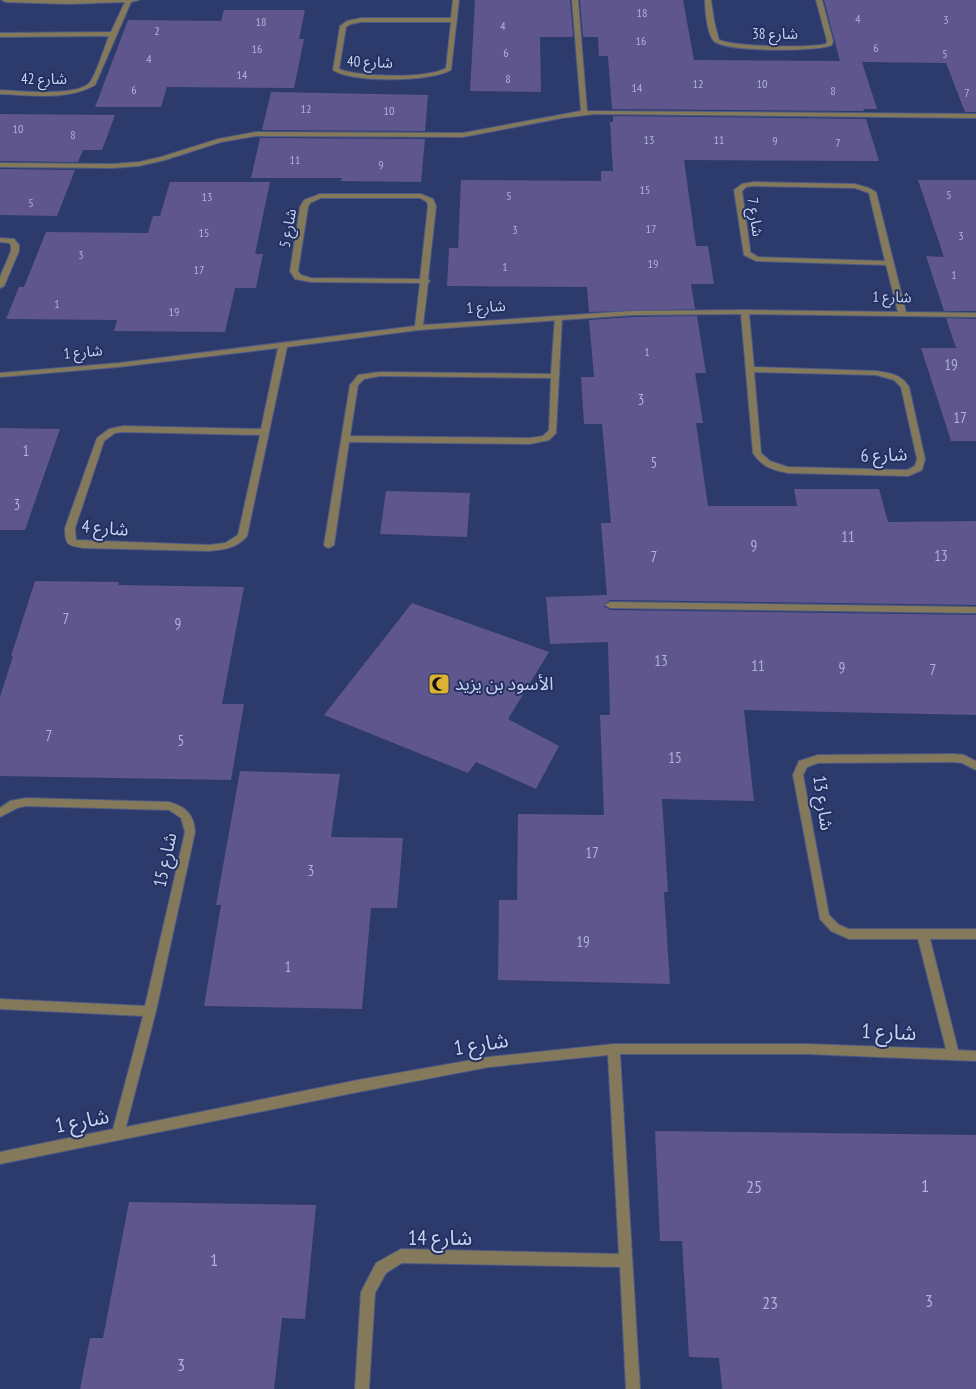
<svg xmlns="http://www.w3.org/2000/svg" width="976" height="1389" font-family="'PT Sans Narrow','Noto Sans Arabic',sans-serif">
  <style>
    .building { fill: #5e568c }
    .lines { fill: none; stroke-linecap: round; stroke-linejoin: round }
    .lane-casing { stroke: #4c5987; stroke-width: 2 }
    .street-casing { stroke: #4c5987; stroke-width: 2 }
    .lane { fill: #84795a; fill-rule: evenodd }
    .street { fill: #84795a; fill-rule: evenodd }
    .labels { text-anchor: middle; stroke-width: 4; stroke-linejoin: round; paint-order: stroke }
    .far-number-label { font-size: 12px; fill: #aeb4d8 }
    .far-street-label { font-size: 15px; fill: #c8d3f1; stroke: #233060 }
    .number-label { font-size: 15px; fill: #aeb4d8 }
    .street-label { font-size: 18px; fill: #c8d3f1; stroke: #233060 }
    .poi-label { font-size: 18px; fill: #c8d3f1; stroke: #233060; text-anchor: start }
    .near-number-label { font-size: 18px; fill: #aeb4d8 }
    .near-street-label { font-size: 21px; fill: #c8d3f1; stroke: #233060 }
  </style>
  <rect width="100%" height="100%" fill="#2d3b6c"/>
  <path class="building" d="M475,0H570L573,37H540L541,92L470,91Z
    M580,0H683L694,60L840,61L824,0H976V112H965L946,63L862,62L877,109H863L864,111L612,109L608,56H599L598,37H583Z
    M224,10H305L299,39H304L294,88L167,87L161,107H95L128,20L221,21Z
    M271,92L428,95L425,131L262,130Z
    M0,114L115,115L102,150H83L78,162L0,161Z
    M613,116L866,119L879,161L684,160L696,246H708L714,284H691L695,309L589,312L587,287L447,286L449,248H458L461,180L601,181V171H613L610,122H613Z
    M260,138L425,139L421,182L341,181L342,178H251Z
    M0,169L75,170L57,216L0,215Z
    M918,180H976V311H944L926,256L944,257Z
    M170,182H270L255,254H263L256,288H235L225,332L114,331L117,320L6,319L19,287H24L46,232L148,233L153,216H160Z
    M697,316L706,373H695L703,423H696L708,506H797L794,489H879L888,522L976,521V605L610,600L603,606L610,610L976,615V715L744,710L754,801L662,799L668,892H664L670,984L498,980L499,900H517L518,814L604,815L600,715H610L608,642L550,644L546,597L607,595L601,523H611L602,424H584L581,377H594L589,320L632,317Z
    M946,318L976,319V441H951L921,348H956Z
    M0,428L60,429L25,530H0Z
    M386,491L470,493L467,537L380,534Z
    M35,581L119,582L118,585L244,587L222,704H244L231,780L0,776V697L13,656H11Z
    M412,603L549,652L508,719L559,746L536,789L476,762L468,773L324,715Z
    M240,771L340,774L331,837L403,838L397,908H371L362,1009L204,1006L221,905H216Z
    M655,1131L976,1135V1389H722L719,1358L689,1357L682,1241H660Z
    M129,1202L316,1205L305,1319L282,1318L274,1389H80L90,1338H103Z"/>
  <g class="lines">
    <g class="lane-casing">
      <path id="lane" d="M572,0H578L587,111L976,114V118L595,114L562,118L463,137L256,136L221,142L165,160L139,166L113,168L0,167V163L113,164L139,162L161,157L218,139L256,132L463,133L581,111Z
        M555,316H561L562,318L556,433L549,440L530,444L349,442L334,545L329,548L326,547L324,545L350,385L358,375L380,372L551,374ZM380,376L551,378L549,430L543,436L530,438L350,436L358,385L364,379Z
        M610,602L976,607V613L610,608L605,605Z"/>
    </g>
    <g class="street-casing">
      <path id="street" d="M2,0H139L131,2L95,85C67,101 31,95 0,94V90C18,91 79,97 90,82C96,75 105,46 109,36L0,37V33L111,32L125,2L68,4L5,2Z
        M453,0H459L451,70C431,82 351,83 333,70L340,26L347,21L361,18H451ZM361,22H451L446,68C427,79 359,77 339,69L346,27L351,24Z
        M705,0H711L714,21L719,40C736,47 808,48 826,44L827,41L816,0H822L833,41L832,45C820,52 724,52 714,41C707,34 705,10 705,0Z
        M753,182L855,184L869,188L876,192L906,312L976,313V317L749,314L754,367L876,371C890,373 901,374 909,387L925,459L922,470L908,476L788,473C773,470 762,467 753,453L741,314L632,315L419,330L287,347L247,536C237,548 223,550 209,551L83,548C67,545 65,545 65,528L97,438L109,429L123,426L261,429L278,348L119,367L0,377V373L119,363L415,326L420,283L311,282L295,279L290,271L300,207L304,200L320,194H421L433,199L436,206L428,279L430,281L428,283L423,325L632,311L745,310L898,312L886,265L756,261L744,255L734,190L742,184ZM753,186L855,188L869,193L885,261L758,257L750,252V249L742,191L746,187ZM321,198H420L427,202L428,206L420,279L311,278L301,275L298,271L308,207L310,203ZM754,372L876,375L894,380L901,387L917,459L915,466L907,470L788,467L770,461L761,453ZM123,432L260,435L238,535L225,543L209,545L76,540L75,528L104,441L115,433Z
        M0,238L14,239L19,245V251L4,286L0,288V277L11,251V245L9,243L0,242Z
        M954,754L964,755L976,761V770L962,763L954,762L818,763L807,767L803,775L829,915L839,925L849,929H976V939H930L958,1050L976,1051V1061L807,1054H620L640,1389H626L620,1267L402,1263L386,1273L375,1293L369,1389H355L361,1292L376,1263L401,1249L619,1254L608,1055L489,1067L358,1092L0,1164V1152L113,1129L143,1016L0,1009V999L145,1006L185,832L181,818L169,810L26,806L17,808L0,817V808L10,801L26,798L169,802C186,807 194,814 195,832L156,1011L126,1127L358,1080L489,1057L614,1044H807L946,1049L918,939H849L831,931L820,919L793,775L799,761L818,755Z"/>
    </g>
    <use href="#lane" class="lane"/>
    <use href="#street" class="street"/>
  </g>
  <defs>
    <g id="mosque-square" transform="scale(1.125)"><rect x="-9" y="-9" width="18" height="18" rx="4" fill="#dbb233" stroke="#233060"/><path d="M3.5-4.9A6 6 0 1 0 3.5 4.9A5 5 0 1 1 3.5-4.9Z" fill="#111"/></g>
  </defs>
  <g fill-rule="evenodd">
    <use href="#mosque-square" x="439" y="684"/>
  </g>
  <g class="labels">
    <g class="far-number-label">
      <text x="642" y="17">18</text>
      <text x="858" y="23">4</text>
      <text x="946" y="24">3</text>
      <text x="261" y="26">18</text>
      <text x="503" y="30">4</text>
      <text x="157" y="35">2</text>
      <text x="641" y="45">16</text>
      <text x="876" y="52">6</text>
      <text x="257" y="53">16</text>
      <text x="506" y="57">6</text>
      <text x="945" y="58">5</text>
      <text x="149" y="63">4</text>
      <text x="242" y="79">14</text>
      <text x="508" y="83">8</text>
      <text x="698" y="88">12</text>
      <text x="762" y="88">10</text>
      <text x="637" y="92">14</text>
      <text x="134" y="94">6</text>
      <text x="833" y="95">8</text>
      <text x="967" y="97">7</text>
      <text x="306" y="113">12</text>
      <text x="389" y="115">10</text>
      <text x="18" y="133">10</text>
      <text x="73" y="139">8</text>
      <text x="649" y="144">13</text>
      <text x="719" y="144">11</text>
      <text x="775" y="145">9</text>
      <text x="838" y="147">7</text>
      <text x="295" y="164">11</text>
      <text x="381" y="169">9</text>
      <text x="645" y="194">15</text>
      <text x="949" y="199">5</text>
      <text x="509" y="200">5</text>
      <text x="207" y="201">13</text>
      <text x="31" y="207">5</text>
      <text x="651" y="233">17</text>
      <text x="515" y="234">3</text>
      <text x="204" y="237">15</text>
      <text x="961" y="240">3</text>
      <text x="81" y="259">3</text>
      <text x="653" y="268">19</text>
      <text x="505" y="271">1</text>
      <text x="199" y="274">17</text>
      <text x="954" y="279">1</text>
      <text x="57" y="308">1</text>
      <text x="174" y="316">19</text>
      <text x="647" y="356">1</text>
    </g>
    <g class="far-street-label">
      <text x="775" y="39">شارع 38</text>
      <text transform="translate(370 62) rotate(2)" y="5">شارع 40</text>
      <text x="44" y="84">شارع 42</text>
      <text transform="translate(755 217) rotate(82)" y="5">شارع 7</text>
      <text transform="translate(288 228) rotate(-80)" y="5">شارع 5</text>
      <text transform="translate(892 297) rotate(1)" y="5">شارع 1</text>
      <text transform="translate(486 307) rotate(-4)" y="5">شارع 1</text>
      <text transform="translate(83 352) rotate(-5)" y="5">شارع 1</text>
    </g>
    <g class="number-label">
      <text x="951" y="370">19</text>
      <text x="641" y="405">3</text>
      <text x="960" y="423">17</text>
      <text x="26" y="456">1</text>
      <text x="654" y="468">5</text>
      <text x="17" y="510">3</text>
      <text x="848" y="542">11</text>
      <text x="754" y="551">9</text>
      <text x="941" y="561">13</text>
      <text x="654" y="562">7</text>
      <text x="66" y="624">7</text>
      <text x="178" y="629">9</text>
      <text x="661" y="666">13</text>
      <text x="758" y="671">11</text>
      <text x="842" y="673">9</text>
      <text x="933" y="675">7</text>
      <text x="49" y="741">7</text>
      <text x="181" y="746">5</text>
      <text x="675" y="763">15</text>
      <text x="592" y="858">17</text>
      <text x="311" y="876">3</text>
      <text x="583" y="947">19</text>
      <text x="288" y="972">1</text>
    </g>
    <g class="street-label">
      <text transform="translate(884 455) rotate(-2)" y="6">شارع 6</text>
      <text transform="translate(105 528) rotate(4)" y="6">شارع 4</text>
      <text transform="translate(823 803) rotate(82)" y="6">شارع 13</text>
      <text transform="translate(165 860) rotate(-78)" y="6">شارع 15</text>
    </g>
    <g class="poi-label">
      <text x="455" y="690">الأسود بن يزيد</text>
    </g>
    <g class="near-number-label">
      <text x="925" y="1192">1</text>
      <text x="754" y="1193">25</text>
      <text x="214" y="1266">1</text>
      <text x="929" y="1307">3</text>
      <text x="770" y="1309">23</text>
      <text x="181" y="1371">3</text>
    </g>
    <g class="near-street-label">
      <text transform="translate(889 1032) rotate(2)" y="7">شارع 1</text>
      <text transform="translate(481 1044) rotate(-9)" y="7">شارع 1</text>
      <text transform="translate(82 1121) rotate(-11)" y="7">شارع 1</text>
      <text x="440" y="1245">شارع 14</text>
    </g>
  </g>
</svg>
